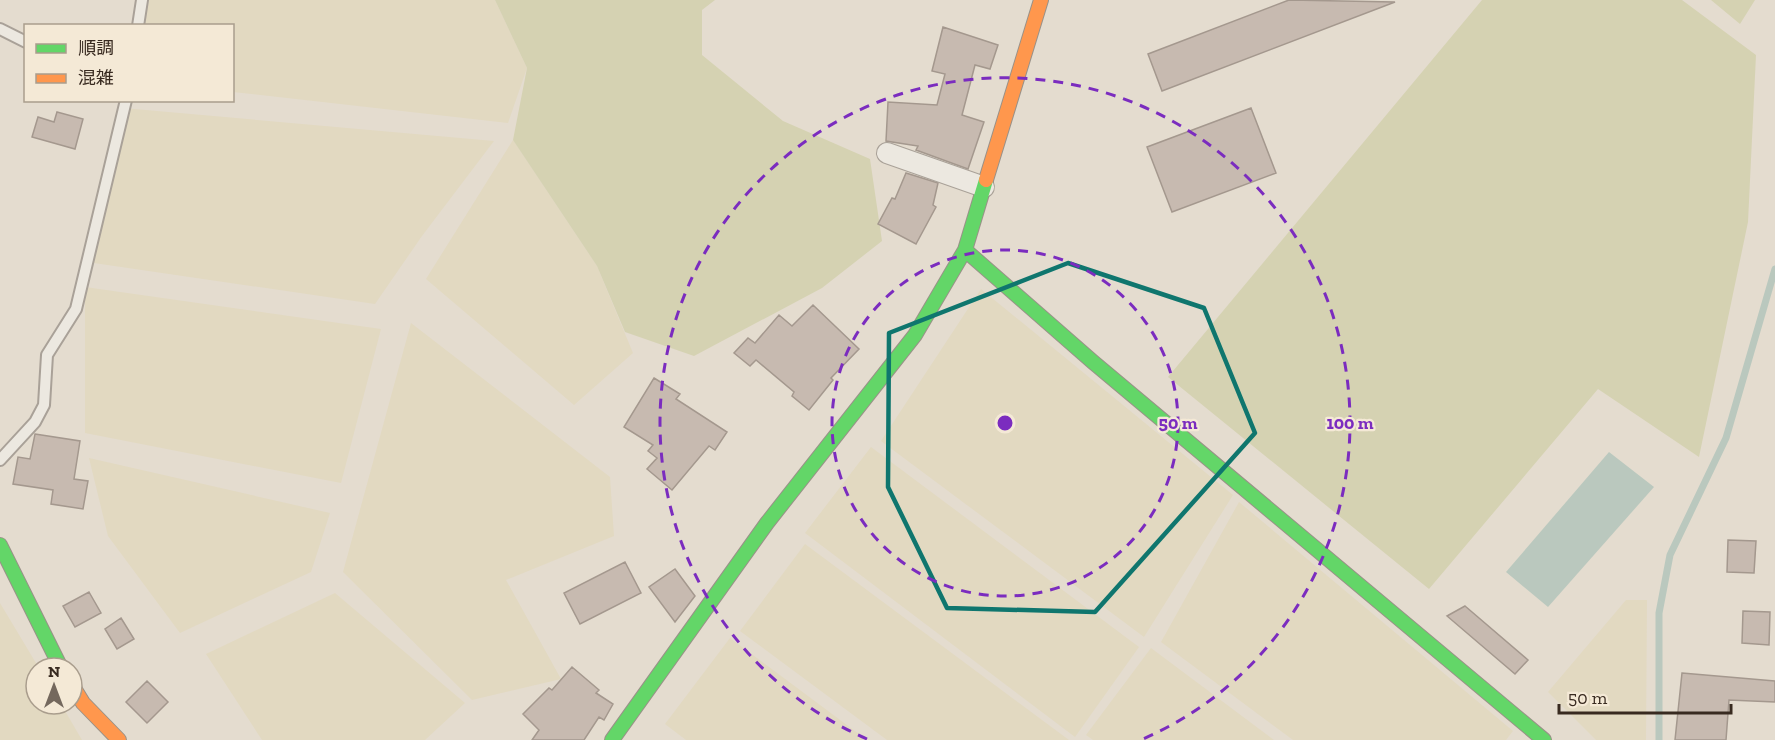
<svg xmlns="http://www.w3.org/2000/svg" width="1775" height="740" font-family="'Zilla Slab','Noto Sans JP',serif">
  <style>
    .farmland { fill: #e2d9c1 }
    .green { fill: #d5d2b2 }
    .water { fill: #bac8be }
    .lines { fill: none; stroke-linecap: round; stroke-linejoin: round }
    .stream { stroke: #bac8be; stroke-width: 7 }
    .building { fill: #c7bab0; stroke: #a4988e; stroke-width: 1.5 }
    .lane-casing { stroke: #a9a198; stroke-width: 14 }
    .street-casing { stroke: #a9a198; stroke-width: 22 }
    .fast-casing { stroke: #999188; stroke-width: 16 }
    .slow-casing { stroke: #999188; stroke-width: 16 }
    .lane { stroke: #ece8e0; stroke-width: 10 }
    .street { stroke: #ece8e0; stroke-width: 20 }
    .fast { stroke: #63d668; stroke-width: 14 }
    .slow { stroke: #ff974d; stroke-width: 14 }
    .marked { fill: none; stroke: #0f766e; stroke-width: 4.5; stroke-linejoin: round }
    .ring { fill: none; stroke: #7b2cbf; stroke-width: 3; stroke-dasharray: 10 8 }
    .centre { fill: #7b2cbf; stroke: #f4e9d6; stroke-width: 3 }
    .ring-label { font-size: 18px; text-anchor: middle; font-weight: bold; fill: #7b2cbf; stroke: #f4e9d6; stroke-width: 4.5; stroke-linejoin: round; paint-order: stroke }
  </style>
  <rect width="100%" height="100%" fill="#e4dccf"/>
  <path class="farmland" d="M149,0H495L527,68L508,123L233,92L232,26H144Z
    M123,108L494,141L422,236L375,304L87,262Z
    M513,140L597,266L633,353L574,405L426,279Z
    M85,287L381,329L341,483L85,433Z
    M981,289L1233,495L1144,637L881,441Z
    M411,323L610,477L614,536L506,580L561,679L472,700L343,572Z
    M871,447L1139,647L1075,737L805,533Z
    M89,458L330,513L311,572L180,633L108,536Z
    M1239,502L1513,731L1506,740H1293L1161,642Z
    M805,544L1069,740H887L740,631Z
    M335,593L465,703L425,740H262L206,654Z
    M1626,600H1647L1646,740H1596L1548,692Z
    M0,603L39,668H36V704H61L82,740H0Z
    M730,638L867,740H686L665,724Z
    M1151,648L1274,740H1093L1086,735Z"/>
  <path class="green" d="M495,0H715L702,10V55L783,121L870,159L882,241L822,288L694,356L625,332L597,266L513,140L527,68Z
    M1482,0H1682L1756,55L1748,222L1699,457L1598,389L1429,589L1168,377Z
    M1711,0H1755L1740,24Z"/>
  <path class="water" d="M1609,452L1654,487L1548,607L1506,572Z"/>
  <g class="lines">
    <path class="stream" d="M1659,740V613L1670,555L1726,438L1775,269"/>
  </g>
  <path class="building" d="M1289,0L1395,2L1162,91L1148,54Z
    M943,27L998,45L990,69L975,65L962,115L984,122L968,169L916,150L918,146L886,141L888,102L937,105L945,74L932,71Z
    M1251,108L1276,173L1172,212L1147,147Z
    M57,112L83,119L75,149L32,137L38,117L54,122Z
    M906,173L938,183L933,205L936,207L916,244L878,224L892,198L895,199Z
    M813,305L859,349L831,378L833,380L809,410L792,396L794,392L756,360L750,366L734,353L748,338L755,343L779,315L792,326Z
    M654,378L680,394L676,399L727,432L715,450L709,446L672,490L647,469L657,458L648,451L653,445L624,427Z
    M35,434L80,441L74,479L88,481L83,509L51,504L53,490L13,484L18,457L30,459Z
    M1728,540L1756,541L1754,573L1727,572Z
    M625,562L641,593L580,624L564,593Z
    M675,569L695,596L675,622L649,587Z
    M89,592L101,613L75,627L63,606Z
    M1465,606L1528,660L1515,674L1447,616Z
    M1743,611L1770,612L1769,645L1742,643Z
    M121,618L134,639L117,649L105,629Z
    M572,667L599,690L596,693L613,704L604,720L599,717L584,740H532L539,730L523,714L549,688L552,690Z
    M1682,673L1775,681V702L1729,700L1726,740H1675Z
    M147,681L168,702L147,723L126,702Z"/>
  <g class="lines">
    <g class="lane-casing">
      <path id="lane" d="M138,26L142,0
        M0,29L26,42
        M0,460L35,422L44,405L47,355L76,309L126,100"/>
    </g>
    <g class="street-casing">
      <path id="street" d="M887,153L984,187"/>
    </g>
    <g class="fast-casing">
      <path id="fast" d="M965,250L1093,362L1544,740
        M0,545L61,668
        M612,740L767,523L915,335L965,250L986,180"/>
    </g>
    <g class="slow-casing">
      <path id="slow" d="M986,180L1041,0
        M72,685L83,703L119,740"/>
    </g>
    <use href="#lane" class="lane"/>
    <use href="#street" class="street"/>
    <use href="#fast" class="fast"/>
    <use href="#slow" class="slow"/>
  </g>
  <path class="marked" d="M1068,263L1204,308L1255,433L1095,612L947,608L888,487L889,333Z"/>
  <g class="ring">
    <circle cx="1005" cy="423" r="173"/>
    <path d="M867 739A345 345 0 1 1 1143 739"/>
  </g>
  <circle cx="1005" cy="423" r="9" class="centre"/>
  <g class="ring-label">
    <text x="1178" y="429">50 m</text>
    <text x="1350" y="429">100 m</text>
  </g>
  <rect x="24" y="24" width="210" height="78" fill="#f4e9d6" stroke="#a99d8d" stroke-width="1.5"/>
  <rect x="36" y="44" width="30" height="9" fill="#63d668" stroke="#a99d8d" stroke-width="1.5"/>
  <text x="78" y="54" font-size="18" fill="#382a20">順調</text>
  <rect x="36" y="74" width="30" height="9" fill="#ff974d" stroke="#a99d8d" stroke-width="1.5"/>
  <text x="78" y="84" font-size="18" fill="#382a20">混雑</text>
  <g transform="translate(54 686)"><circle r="28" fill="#f4e9d6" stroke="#a99d8d" stroke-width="1.5"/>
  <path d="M0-4.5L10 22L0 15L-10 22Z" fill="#74685d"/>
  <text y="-9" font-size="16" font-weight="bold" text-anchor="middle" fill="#382a20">N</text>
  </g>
  <path d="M1559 704v9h172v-9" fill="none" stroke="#382a20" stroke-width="3"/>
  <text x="1568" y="704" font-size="18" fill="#382a20" stroke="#f4e9d6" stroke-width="4.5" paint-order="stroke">50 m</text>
</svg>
